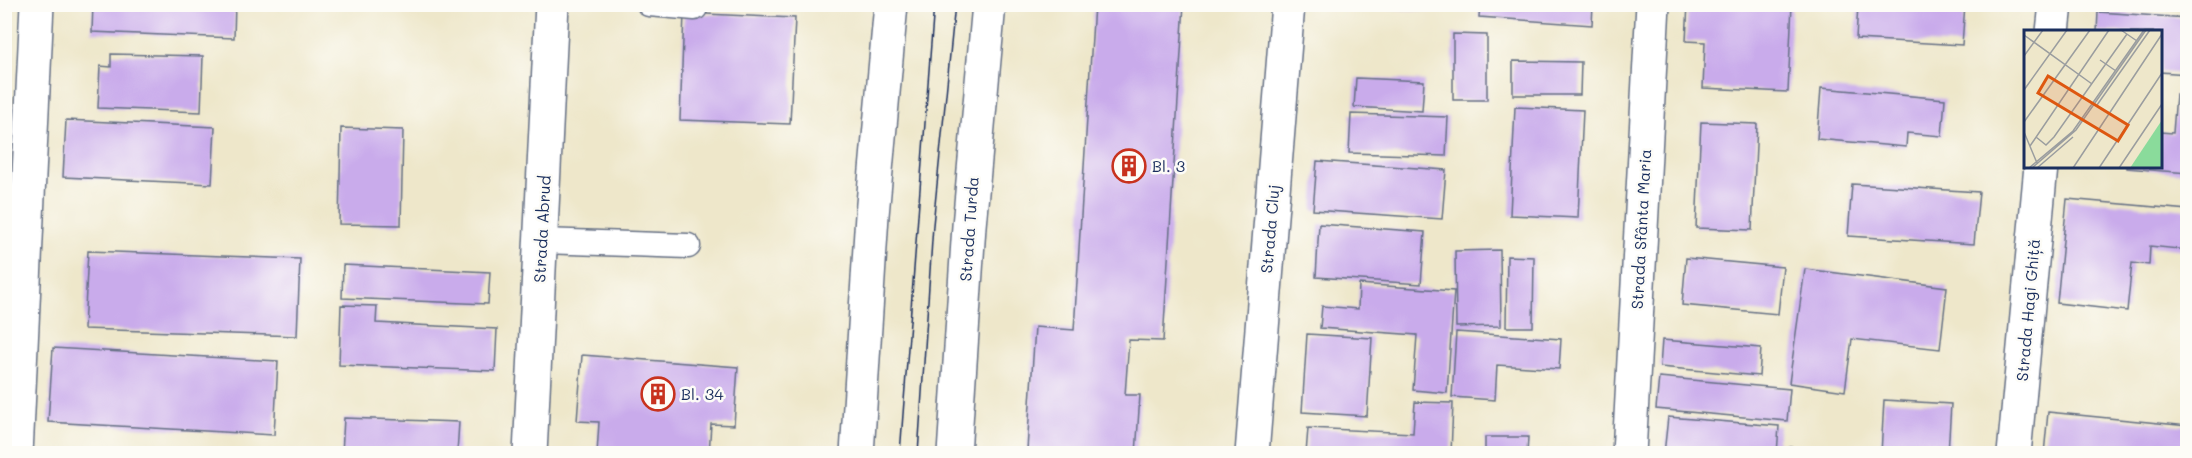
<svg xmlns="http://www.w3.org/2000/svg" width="2192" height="458" font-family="Mali,sans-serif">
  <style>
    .building { fill: #c9abeb }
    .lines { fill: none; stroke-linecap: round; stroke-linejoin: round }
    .service-casing { stroke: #656f84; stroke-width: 27 }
    .minor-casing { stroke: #656f84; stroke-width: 36 }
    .primary-casing { stroke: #656f84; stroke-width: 36 }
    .service { stroke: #fff; stroke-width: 24 }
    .minor { stroke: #fff; stroke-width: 33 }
    .primary { stroke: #fff; stroke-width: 33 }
    .tram { stroke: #1b2f5e; stroke-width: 1.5 }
    .labels { text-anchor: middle; stroke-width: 5; stroke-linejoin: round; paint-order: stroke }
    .poi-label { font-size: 16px; fill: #1b2f5e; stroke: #fdfcf7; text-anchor: start }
    .street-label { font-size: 16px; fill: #1b2f5e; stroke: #fdfcf7 }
    .inset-road { fill: none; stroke: #9a9d9f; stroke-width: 1.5 }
    .view { fill: #de5710; fill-opacity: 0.15; stroke: #de5710; stroke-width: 3 }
    .inset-edge { fill: none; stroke: #1b2f5e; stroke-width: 3 }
  </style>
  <rect width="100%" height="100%" fill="#fdfcf7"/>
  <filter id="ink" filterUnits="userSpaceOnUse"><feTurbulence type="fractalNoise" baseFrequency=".0167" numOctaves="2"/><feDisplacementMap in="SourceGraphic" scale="12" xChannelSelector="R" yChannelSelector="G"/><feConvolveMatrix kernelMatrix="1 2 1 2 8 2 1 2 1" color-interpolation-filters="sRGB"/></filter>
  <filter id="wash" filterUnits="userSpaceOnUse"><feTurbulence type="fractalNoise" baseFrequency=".008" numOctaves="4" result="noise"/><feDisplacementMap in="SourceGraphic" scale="24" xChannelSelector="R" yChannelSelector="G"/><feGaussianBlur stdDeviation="1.35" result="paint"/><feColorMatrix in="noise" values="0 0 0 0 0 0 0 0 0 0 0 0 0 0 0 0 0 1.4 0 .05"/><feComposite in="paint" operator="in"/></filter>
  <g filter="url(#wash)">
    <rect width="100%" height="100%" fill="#eee7ca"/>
    <g id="blocks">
      <path class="building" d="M93,4H235L234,38L92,32Z
        M1094,4H1184L1163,341L1129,340L1125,395H1140L1136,454H1069L1027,450L1035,327L1074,330Z
        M1339,4H1432V11L1339,6Z
        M1480,4H1593L1592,25L1479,17Z
        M1688,4H1792L1788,92L1703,88L1705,42L1686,41Z
        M1858,4H1965L1962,45L1856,39Z
        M2098,12L2188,18V74L2160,72V32H2097Z
        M684,13L795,18L790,124L680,120Z
        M1453,34L1487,35V100H1453Z
        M111,54L203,56L201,112L98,108L100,66L111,67Z
        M1513,61L1581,62L1580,95H1513Z
        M1356,78L1424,81L1422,111L1354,107Z
        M1821,88L1945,99L1942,136L1907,133L1906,147L1817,139Z
        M2176,94L2188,95V173L2127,168V166H2160V132L2173,133Z
        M1515,107L1583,110L1578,218L1510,215Z
        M1351,114L1448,117L1446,156L1349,153Z
        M66,120L215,127L212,184L63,177Z
        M1701,122L1757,124L1752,230L1696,228Z
        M341,128L403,130L401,225L339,224Z
        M1317,161L1446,170L1442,219L1313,210Z
        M1852,184L1979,192L1974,244L1848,236Z
        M2067,199L2188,210V250L2150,246L2149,265L2132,263L2127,311L2057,303Z
        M1319,224L1425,232L1421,284L1316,277Z
        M1500,250L1501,326L1456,327L1455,251Z
        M88,251L300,259L297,336L84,329Z
        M1507,256L1534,257L1533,327H1506Z
        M1686,258L1783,267L1778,314L1682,305Z
        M343,265L490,272L488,304L342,298Z
        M1805,269L1947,287L1940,349L1852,339L1845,391L1789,383Z
        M1359,284L1454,291L1447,393L1413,390L1417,335L1320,328L1322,306L1358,309Z
        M341,305L377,306L376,323L497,329L495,371L339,365Z
        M1456,332L1561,339L1559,369L1497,365L1495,400L1452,397Z
        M1307,334L1372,338L1367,416L1302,412Z
        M1662,340L1761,348L1759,376L1660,367Z
        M53,348L278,361L274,435L48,422Z
        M582,355L738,367L734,425L711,424L709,454H597L599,422L577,421Z
        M1659,377L1790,389L1787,421L1656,409Z
        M1884,400L1951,404L1948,454H1881Z
        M1415,402L1453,403L1451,454H1306L1308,428L1413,433Z
        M2048,412L2188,426V454H2044Z
        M1668,417L1779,426L1777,454H1664Z
        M344,418L459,422L457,454H342Z
        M1485,437H1528L1527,454H1485Z
        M1790,447L1834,452V454H1789Z"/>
    </g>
  </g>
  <g filter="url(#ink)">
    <use href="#blocks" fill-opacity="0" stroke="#656f84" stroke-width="1.5"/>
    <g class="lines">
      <g class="service-casing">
        <path id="service" d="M649,4L695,8
          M542,241L688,246"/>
      </g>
      <g class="minor-casing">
        <path id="minor" d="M2053,32L2056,4
          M16,454L37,4
          M530,454L552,4
          M1252,454L1288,4
          M1629,454L1653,4
          M2014,454L2041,166"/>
      </g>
      <g class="primary-casing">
        <path id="primary" d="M857,454L872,215L891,4
          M954,454L969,226L989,4"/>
      </g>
      <use href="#service" class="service"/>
      <use href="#minor" class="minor"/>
      <use href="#primary" class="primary"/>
      <path class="tram" d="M900,454L934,4
        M918,454L933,225L955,4"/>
    </g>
  </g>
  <defs>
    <g id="building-ring" transform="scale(1.725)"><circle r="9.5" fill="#fdfcf7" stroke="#c8321e" stroke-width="1.5"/><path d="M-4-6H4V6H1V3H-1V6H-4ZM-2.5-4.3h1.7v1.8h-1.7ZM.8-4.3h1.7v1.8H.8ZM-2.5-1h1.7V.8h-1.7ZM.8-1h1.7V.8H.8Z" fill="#c8321e"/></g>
  </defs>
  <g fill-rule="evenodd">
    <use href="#building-ring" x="1129" y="166"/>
    <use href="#building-ring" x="658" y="394"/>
  </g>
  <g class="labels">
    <g class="poi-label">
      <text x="1152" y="172">Bl. 3</text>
      <text x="681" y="400">Bl. 34</text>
    </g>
    <g class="street-label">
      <text transform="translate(542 229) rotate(-87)" y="6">Strada Abrud</text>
      <text transform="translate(969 229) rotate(-86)" y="6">Strada Turda</text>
      <text transform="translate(1270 229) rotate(-85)" y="6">Strada Cluj</text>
      <text transform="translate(1641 229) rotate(-87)" y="6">Strada Sfânta Maria</text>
      <text transform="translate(2028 310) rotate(-85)" y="6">Strada Hagi Ghiță</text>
    </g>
  </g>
  <g transform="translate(2024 30)">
    <rect width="138" height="138" fill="#eee7ca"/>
    <path d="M138,90V138H106Z" fill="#8adb9b"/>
    <path class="inset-road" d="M97,0L113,11M0,5L68,54M0,26L19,0M76,30L92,41M0,60L43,0M73,75L126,0M0,92L66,0M0,102L13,133M12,107L22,115L30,107L103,4M6,116L85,0M5,138L49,101L120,0M8,138L52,100L122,0M13,138L49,107M49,138L138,4M75,138L138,43M95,138L138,74"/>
    <path class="view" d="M24,46L104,95L94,111L14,63Z"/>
    <rect width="138" height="138" class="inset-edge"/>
  </g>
  <rect width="2192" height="458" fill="none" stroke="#fdfcf7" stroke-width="24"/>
</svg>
